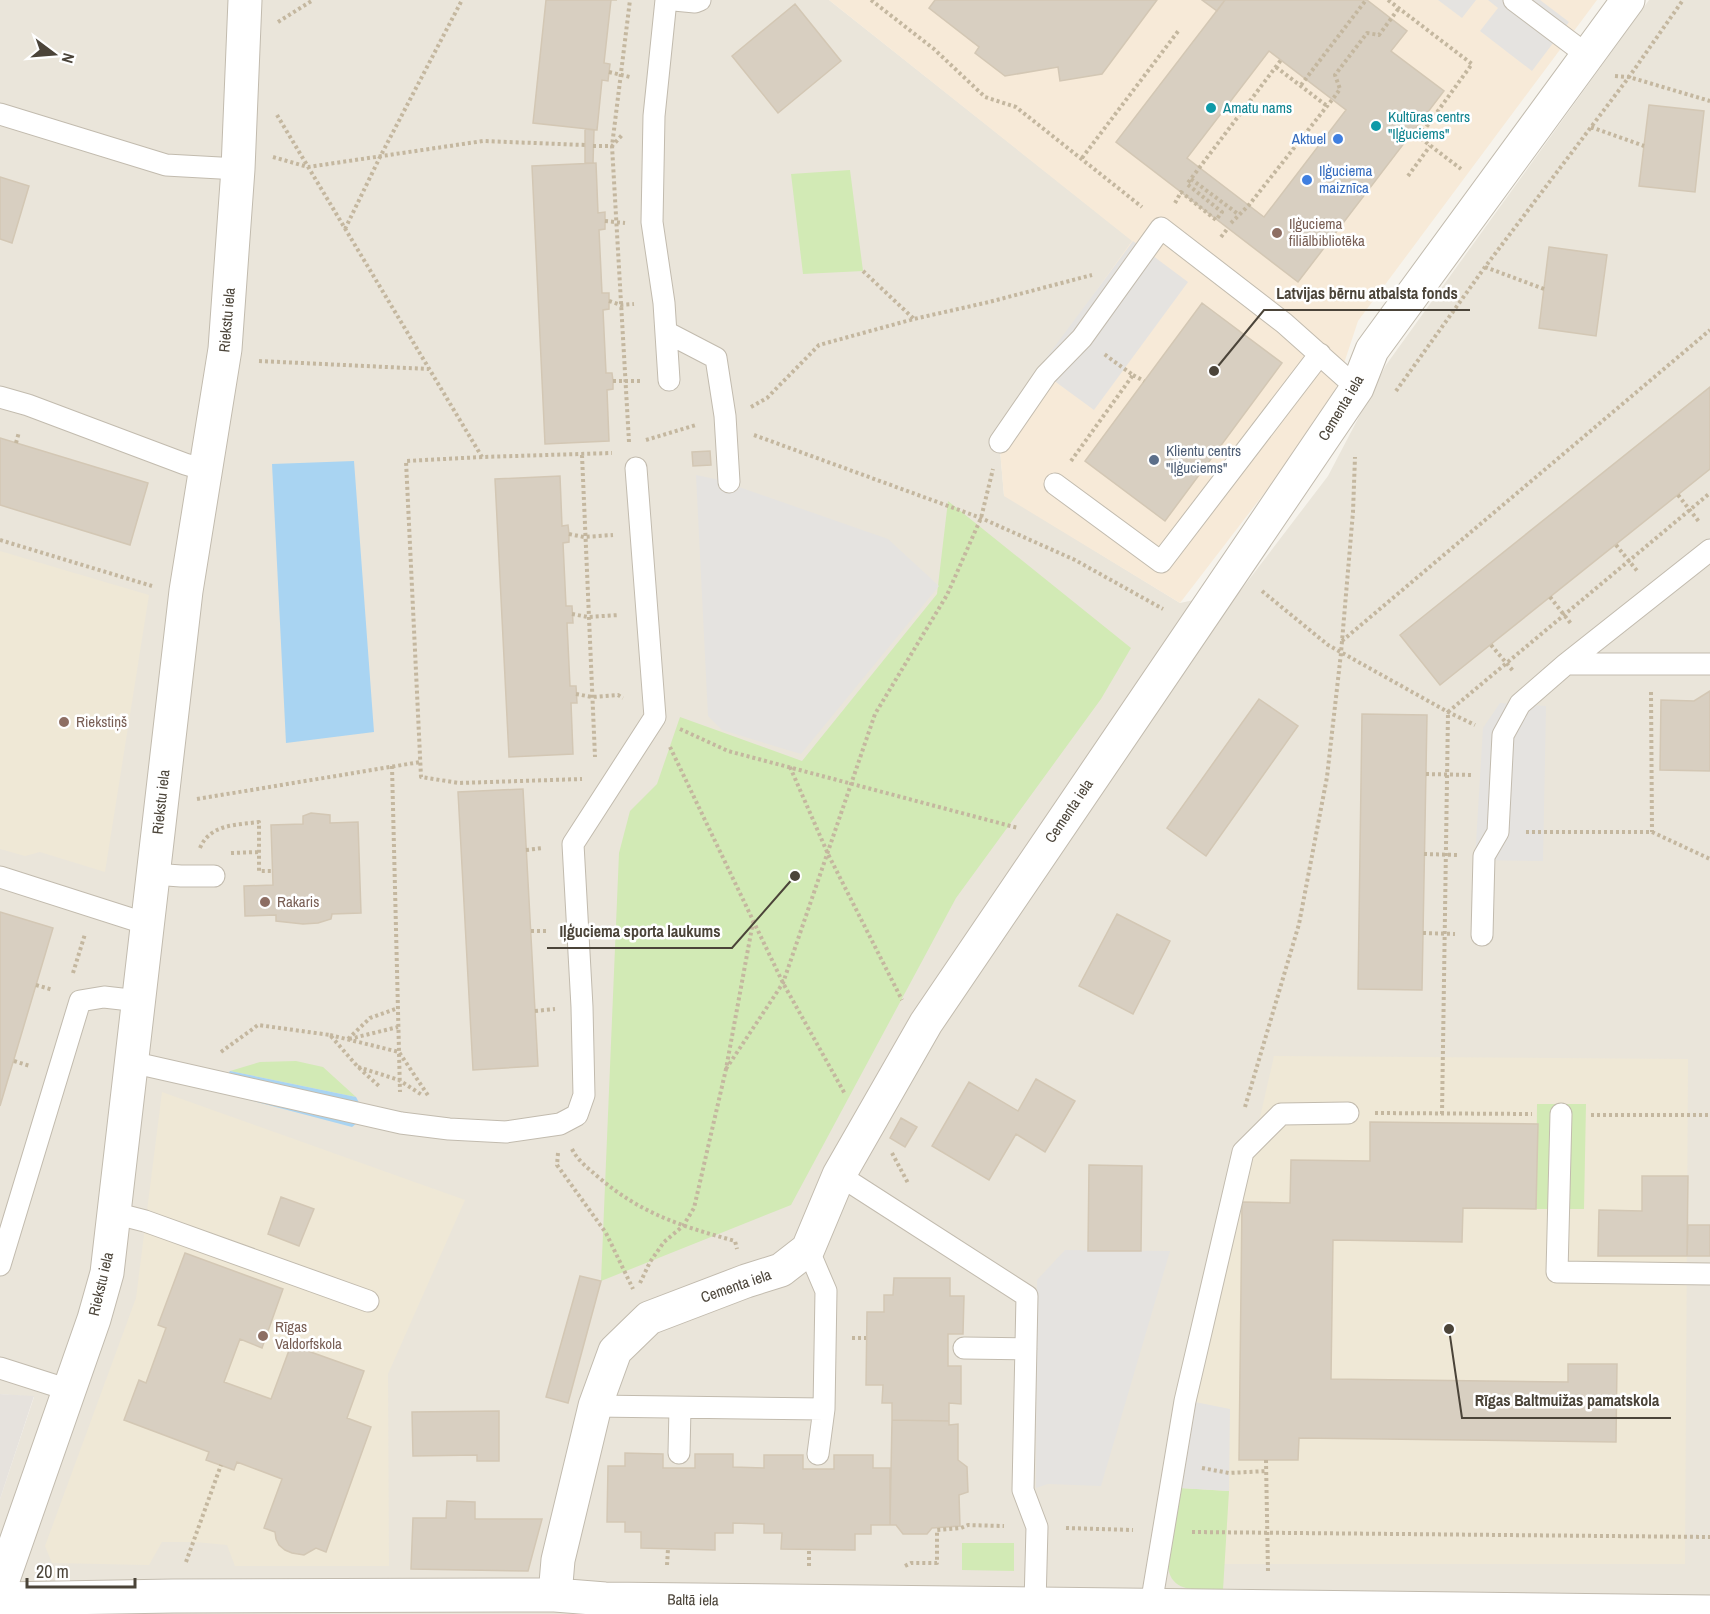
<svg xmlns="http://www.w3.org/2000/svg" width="1710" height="1614" font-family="'Archivo Narrow',sans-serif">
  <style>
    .residential { fill: #eae5da }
    .commercial { fill: #f7ead8 }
    .industrial { fill: #e6e2dd }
    .education { fill: #efe8d6 }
    .green { fill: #d2eab5 }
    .parking { fill: #e5e3e0 }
    .water { fill: #a9d4f2 }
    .building { fill: #d8cfc1; stroke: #d3c7b4; stroke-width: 1.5; fill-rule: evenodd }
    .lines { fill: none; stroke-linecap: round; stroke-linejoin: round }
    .service-casing { stroke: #c2bbae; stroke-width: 23 }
    .minor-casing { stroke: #c2bbae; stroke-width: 35 }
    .path { stroke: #c4b79f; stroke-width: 4; stroke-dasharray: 3 3; stroke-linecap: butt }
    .service { stroke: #fff; stroke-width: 21 }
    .minor { stroke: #fff; stroke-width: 33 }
    .culture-dot { fill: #0f9aa8; stroke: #fff; stroke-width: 2 }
    .shop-dot { fill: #3f7fe0; stroke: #fff; stroke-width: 2 }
    .education-dot { fill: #8d6e63; stroke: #fff; stroke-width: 2 }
    .service-dot { fill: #5c6f8a; stroke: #fff; stroke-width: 2 }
    .labels { text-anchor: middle; stroke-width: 5; stroke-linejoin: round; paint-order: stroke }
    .culture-label { font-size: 15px; fill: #0d838f; stroke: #fff; text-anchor: start }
    .shop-label { font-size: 15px; fill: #366cbe; stroke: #fff; text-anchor: end }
    .education-label { font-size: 15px; fill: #785e54; stroke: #fff; text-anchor: start }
    .street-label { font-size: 15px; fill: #4b4439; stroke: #fff }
    .service-label { font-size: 15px; fill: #4e5e75; stroke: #fff; text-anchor: start }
    .leader { fill: none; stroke: #4b4439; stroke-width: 2 }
    .callout-dot { fill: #4b4439; stroke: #fff; stroke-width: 2 }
    .callout-label { font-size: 16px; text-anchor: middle; font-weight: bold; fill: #4b4439; stroke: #fff; stroke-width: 5; stroke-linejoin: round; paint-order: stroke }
  </style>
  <rect width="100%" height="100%" fill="#f6f3ec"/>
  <path class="residential" d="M0,0H829L1133,241L998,427L1004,495L1180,603L1241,590L1328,476L1386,365L1649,0H1710V1614H0V1499L34,1397L0,1394Z"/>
  <path class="commercial" d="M829,0H1597L1358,321L1329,409L1180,603L1004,496L998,427L1132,241Z"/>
  <path class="industrial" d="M0,1394L34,1396L0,1499Z"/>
  <path class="education" d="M0,551L149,595L105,872L40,852L25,856L0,849Z
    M1274,1056L1688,1059L1685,1564H1168L1195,1402Z
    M162,1092L465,1200L388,1374L389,1566H235L227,1545L194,1542H162L149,1565L52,1563L45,1546L136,1298Z"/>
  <path class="green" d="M850,170L863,271L803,274L791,174Z
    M948,501L1131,648L1101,699L956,898L791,1205L601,1281L619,853L630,811L657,784L680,717L802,761L937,594Z
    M296,1061L323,1067L356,1097L230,1071L260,1062Z
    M1537,1104H1586L1584,1209H1536Z
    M1180,1488L1229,1491L1223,1590C1200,1589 1169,1595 1168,1564Z
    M962,1543H1014V1571L962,1570Z"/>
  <path class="parking" d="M1438,0H1476L1462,18Z
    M1488,0H1540L1569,22L1532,71L1480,31L1498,8Z
    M1133,241L1188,282L1094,410L1038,369Z
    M696,475L729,482L739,487L888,539L939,586L801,754L722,730L708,716Z
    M1500,703L1546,706L1543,861L1475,860L1483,728Z
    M1065,1250L1170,1251L1101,1486L1048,1484L1036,1488L1037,1280Z
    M1195,1402L1230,1409L1229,1491L1180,1488Z"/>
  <path class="water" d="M354,461L374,732L286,743L272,464Z
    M230,1071L356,1097L366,1116L352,1127L223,1093L222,1083Z"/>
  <path class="building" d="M546,0H617H611L604,63L610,64L609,72L608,81L602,80L597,130L533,123Z
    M935,0H1157L1102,74L1060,81L1058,67L1005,76L975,53L979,47L929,8Z
    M1202,0H1225L1217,11Z
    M1225,0H1367L1407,31L1391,51L1444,91L1298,282L1116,142ZM1269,51L1346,110L1264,217L1187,158Z
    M795,4L841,61L778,113L732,56Z
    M1649,105L1704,111L1695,192L1639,186Z
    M585,129L594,130L593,163H585Z
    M596,163L598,213L605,212V229L599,230L602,293H609V309L603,310L606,373H612L613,381V389L607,390L609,441L545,444L532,166Z
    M0,177L29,186L12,243L0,239Z
    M1549,247L1607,255L1596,336L1539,328Z
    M1202,303L1282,363L1165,521L1085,461Z
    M1710,387V469L1440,685L1400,635Z
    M0,438L148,483L130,545L0,505Z
    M710,451L711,465L693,466L692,452Z
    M560,476L562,526L568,525L569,534V542L563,543L566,606H572L573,623H567L570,686H576L577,703H571L573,754L509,757L495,479Z
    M1710,691V771L1660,770L1661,700L1694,701Z
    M1259,699L1298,726L1206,856L1167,828Z
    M1362,714L1427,715L1422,990L1358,989Z
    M523,789L538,1066L473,1070L458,792Z
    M311,813L330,815V823L358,822L361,913L332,914L331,919L318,923L303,924L276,921V915L245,916L244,886L273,885L271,825L303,824V816Z
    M0,912L53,928L0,1106Z
    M1117,914L1170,941L1133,1014L1079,986Z
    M1036,1079L1075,1101L1045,1152L1016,1134L989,1180L932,1146L969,1082L1018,1111Z
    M901,1118L917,1127L905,1147L890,1138Z
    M1370,1122L1538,1124L1536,1209L1463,1208L1462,1242L1333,1240L1331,1379L1568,1382V1364H1617L1616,1442L1299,1438L1298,1460H1239L1242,1202L1290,1203L1291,1160L1370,1161Z
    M1089,1165L1142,1166L1141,1251H1088Z
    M1642,1176H1688L1687,1256H1598L1599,1210L1642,1211Z
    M281,1197L314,1209L299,1246L268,1234Z
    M1688,1225H1710V1256H1687Z
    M185,1253L283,1289L262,1348L240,1339L224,1382L271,1399L291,1345L364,1371L347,1418L371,1427L326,1552L316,1548L304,1555L292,1553L285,1550L279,1545L276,1539L275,1532L264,1528L282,1479L237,1462L234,1470L206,1460L209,1452L124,1420L139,1380L146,1383L166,1328L158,1325Z
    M580,1276L601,1281L568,1403L546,1397Z
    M894,1278H950V1296H964L963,1334H948V1366H961V1404L949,1403V1421L892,1420V1403H882L883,1385H866L867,1312H884V1295H893Z
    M499,1411V1461H477V1455L413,1456L412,1412Z
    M892,1420L949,1421V1425L958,1424V1460L967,1467L968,1492L959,1495L960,1526L932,1528L927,1534H903L896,1525H890Z
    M625,1453L663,1454V1468H695V1454H733V1467L764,1468V1455H803V1469H834V1455H873V1468H890V1525H871V1534H855V1550L781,1549L782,1533H764V1524L733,1523V1533H715V1550L641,1548V1532H625V1522H607L608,1466H625Z
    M447,1501L475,1502V1519H542L528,1571L411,1569L413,1518H446Z"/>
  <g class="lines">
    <g class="service-casing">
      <path id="service" d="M666,0L654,116L652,222L664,303L669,380
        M674,0L695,2L700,0
        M1514,0L1587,55
        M0,114L166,165L238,169
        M666,332L716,358L725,416L729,482
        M0,397L28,405L185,464L205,470
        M1000,442L1046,375L1082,338L1161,228L1284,323L1357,388
        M1055,484L1161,562L1320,354
        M1566,664H1710
        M153,874L181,876H214
        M0,877L147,924
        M1482,935L1484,856L1498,832L1503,735L1520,704L1566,664L1710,550
        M131,1062L401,1123L449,1129L506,1132L560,1124L577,1115L584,1095L582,1007L573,844L655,717L636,468
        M1561,1114L1557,1272L1710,1274
        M839,1175L1027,1296L1023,1490L1037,1527L1035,1604
        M114,1213L145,1221L368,1301
        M0,1265L80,1001L104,997L139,1001
        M964,1348L1026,1349
        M0,1368L69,1390
        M595,1406L824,1409L826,1291L808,1249
        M679,1453L680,1408
        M818,1454L824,1409
        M1151,1605L1185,1401L1243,1152L1281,1114L1348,1113"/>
    </g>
    <g class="minor-casing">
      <path id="minor" d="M0,1588L94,1319L107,1273L186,591L225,349L238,169L245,0
        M555,1595L558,1560L595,1406L615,1351L649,1318L746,1281L781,1270L808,1249L839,1175L926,1023L1357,388L1372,350L1628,0
        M0,1599L173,1596L555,1595L605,1599L1710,1612"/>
    </g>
    <path class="path" d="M871,0L934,49L985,97L1016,107L1142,207
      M1388,0L1472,64L1419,137L1461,169
      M278,22L313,0
      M1276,67L1327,106
      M609,72L630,77
      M1615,76L1629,77L1710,101
      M1301,85L1366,0
      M277,115L482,457L612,453
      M1591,127L1644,146
      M593,146H612L623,134
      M273,157L308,167L483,141L585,145
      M1082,158L1179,30
      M1408,176L1430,146
      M1191,179L1238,214
      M1175,203L1181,192L1216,220L1222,212L1187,184L1281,60
      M605,221L625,223
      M1231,223L1249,205L1335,96L1340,89L1335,75L1367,33L1379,35L1399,8
      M345,229L380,157L462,0
      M1221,237L1228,228
      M1485,267L1544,289
      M863,271L914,319
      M609,301L621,305L634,304
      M259,361L429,369
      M1133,375L1144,381
      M613,381H641
      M1396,391L1485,267L1629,77L1683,0
      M751,407L767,398L819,345L914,319L989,302L1092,275
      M754,435L981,518L1075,560L1163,609
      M646,440L696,425
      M629,442L612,146L630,0
      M16,443L19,432
      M582,455L595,757
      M482,457L406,461L421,777L459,783L582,779
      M1071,461L1133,375L1104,354
      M1678,495L1700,523
      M569,534L584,537L613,535
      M0,540L152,586
      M1616,545L1638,572
      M1262,591L1328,645L1448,712L1475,725
      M1550,597L1572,625
      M572,614L588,617L619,615
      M1342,641L1710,330
      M1491,645L1514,672
      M1651,692L1652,832
      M576,694L592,697L618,695L623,698
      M680,729L728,751L1018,828
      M670,747L783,983L845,1094
      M392,766L400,1092
      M790,767L828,854L902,1000
      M1426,774L1472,775
      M197,799L420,762
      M1526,832H1652L1710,859
      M200,848C210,824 236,825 259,822V871H272
      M526,850L543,848
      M231,853L259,852
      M1424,854L1457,855
      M531,931H548
      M1423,933L1455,934
      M73,973L85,934
      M36,985L53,990
      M535,1011L555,1009
      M330,1035L399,1052L429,1097
      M348,1039L370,1018L398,1008
      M349,1039L398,1027
      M221,1052L258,1025L330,1035L357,1066L380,1087
      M14,1061L30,1066
      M358,1067L399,1080L422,1095
      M726,1069L783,983L875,714L947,595L981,518L993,469
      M1245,1107L1299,924L1327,777L1341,653L1353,512L1355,457
      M1375,1113L1532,1114
      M1442,1114L1448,712L1710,493
      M1591,1115H1710
      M572,1149C578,1161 588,1168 597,1176C641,1214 681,1226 735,1241L737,1249
      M558,1153L557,1165L606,1233L633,1289
      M892,1153L908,1183
      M640,1283L650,1262L664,1242L683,1226L694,1208L726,1069L753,922
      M852,1338H866
      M1266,1460L1268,1572
      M1202,1468L1229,1473L1267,1471
      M1066,1528L1133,1530
      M1192,1532L1710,1537
      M186,1562L221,1465
      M667,1565L668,1549
      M809,1566V1550
      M905,1566L911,1563H937V1530L961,1528L968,1525L1004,1526"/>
    <use href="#service" class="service"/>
    <use href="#minor" class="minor"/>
  </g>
  <g class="culture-dot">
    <circle cx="1211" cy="108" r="6"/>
    <circle cx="1376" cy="126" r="6"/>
  </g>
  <g class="shop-dot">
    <circle cx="1338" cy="139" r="6"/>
    <circle cx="1307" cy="180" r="6"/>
  </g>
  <g class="education-dot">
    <circle cx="1277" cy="233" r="6"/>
    <circle cx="64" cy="722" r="6"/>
    <circle cx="265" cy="902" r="6"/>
    <circle cx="263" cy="1336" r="6"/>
  </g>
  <circle class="service-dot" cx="1154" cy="460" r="6"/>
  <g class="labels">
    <g class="culture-label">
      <text x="1223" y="113">Amatu nams</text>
      <text x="1388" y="122">Kultūras centrs<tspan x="1388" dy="17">"Iļģuciems"</tspan></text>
    </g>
    <g class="shop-label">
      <text x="1326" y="144">Aktuel</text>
      <text x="1319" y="176" text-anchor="start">Iļģuciema<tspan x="1319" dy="17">maiznīca</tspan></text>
    </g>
    <g class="education-label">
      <text x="1289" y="229">Iļģuciema<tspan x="1289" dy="17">filiālbibliotēka</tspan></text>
      <text x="76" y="727">Riekstiņš</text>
      <text x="277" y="907">Rakaris</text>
      <text x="275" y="1332">Rīgas<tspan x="275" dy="17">Valdorfskola</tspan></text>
    </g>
    <g class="street-label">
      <text transform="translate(227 320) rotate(-85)" y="5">Riekstu iela</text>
      <text transform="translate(1341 408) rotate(-59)" y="5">Cementa iela</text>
      <text transform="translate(161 802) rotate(-84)" y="5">Riekstu iela</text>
      <text transform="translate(1069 811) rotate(-56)" y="5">Cementa iela</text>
      <text transform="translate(101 1284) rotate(-77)" y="5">Riekstu iela</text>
      <text transform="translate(736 1286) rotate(-19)" y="5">Cementa iela</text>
      <text transform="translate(693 1600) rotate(1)" y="5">Baltā iela</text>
    </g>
    <g class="service-label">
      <text x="1166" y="456">Klientu centrs<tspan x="1166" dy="17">"Iļģuciems"</tspan></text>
    </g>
  </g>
  <path class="leader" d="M1214 371L1264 310H1470M795 876L732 948H547M1449 1329L1462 1418H1671"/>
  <g class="callout-dot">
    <circle cx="1214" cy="371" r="6"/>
    <circle cx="795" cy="876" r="6"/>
    <circle cx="1449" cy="1329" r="6"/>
  </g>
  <g class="callout-label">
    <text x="1367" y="299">Latvijas bērnu atbalsta fonds</text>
    <text x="640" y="937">Iļģuciema sporta laukums</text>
    <text x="1567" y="1406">Rīgas Baltmuižas pamatskola</text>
  </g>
  <g transform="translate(54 54) rotate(106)" stroke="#ffffff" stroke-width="4.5" paint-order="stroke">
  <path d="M0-4.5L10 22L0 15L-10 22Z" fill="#4b4439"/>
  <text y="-9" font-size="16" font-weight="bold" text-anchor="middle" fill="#4b4439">N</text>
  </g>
  <path d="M27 1578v9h108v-9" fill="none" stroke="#4b4439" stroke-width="3"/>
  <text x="36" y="1578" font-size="18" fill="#4b4439" stroke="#ffffff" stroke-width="4.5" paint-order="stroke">20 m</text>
</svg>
